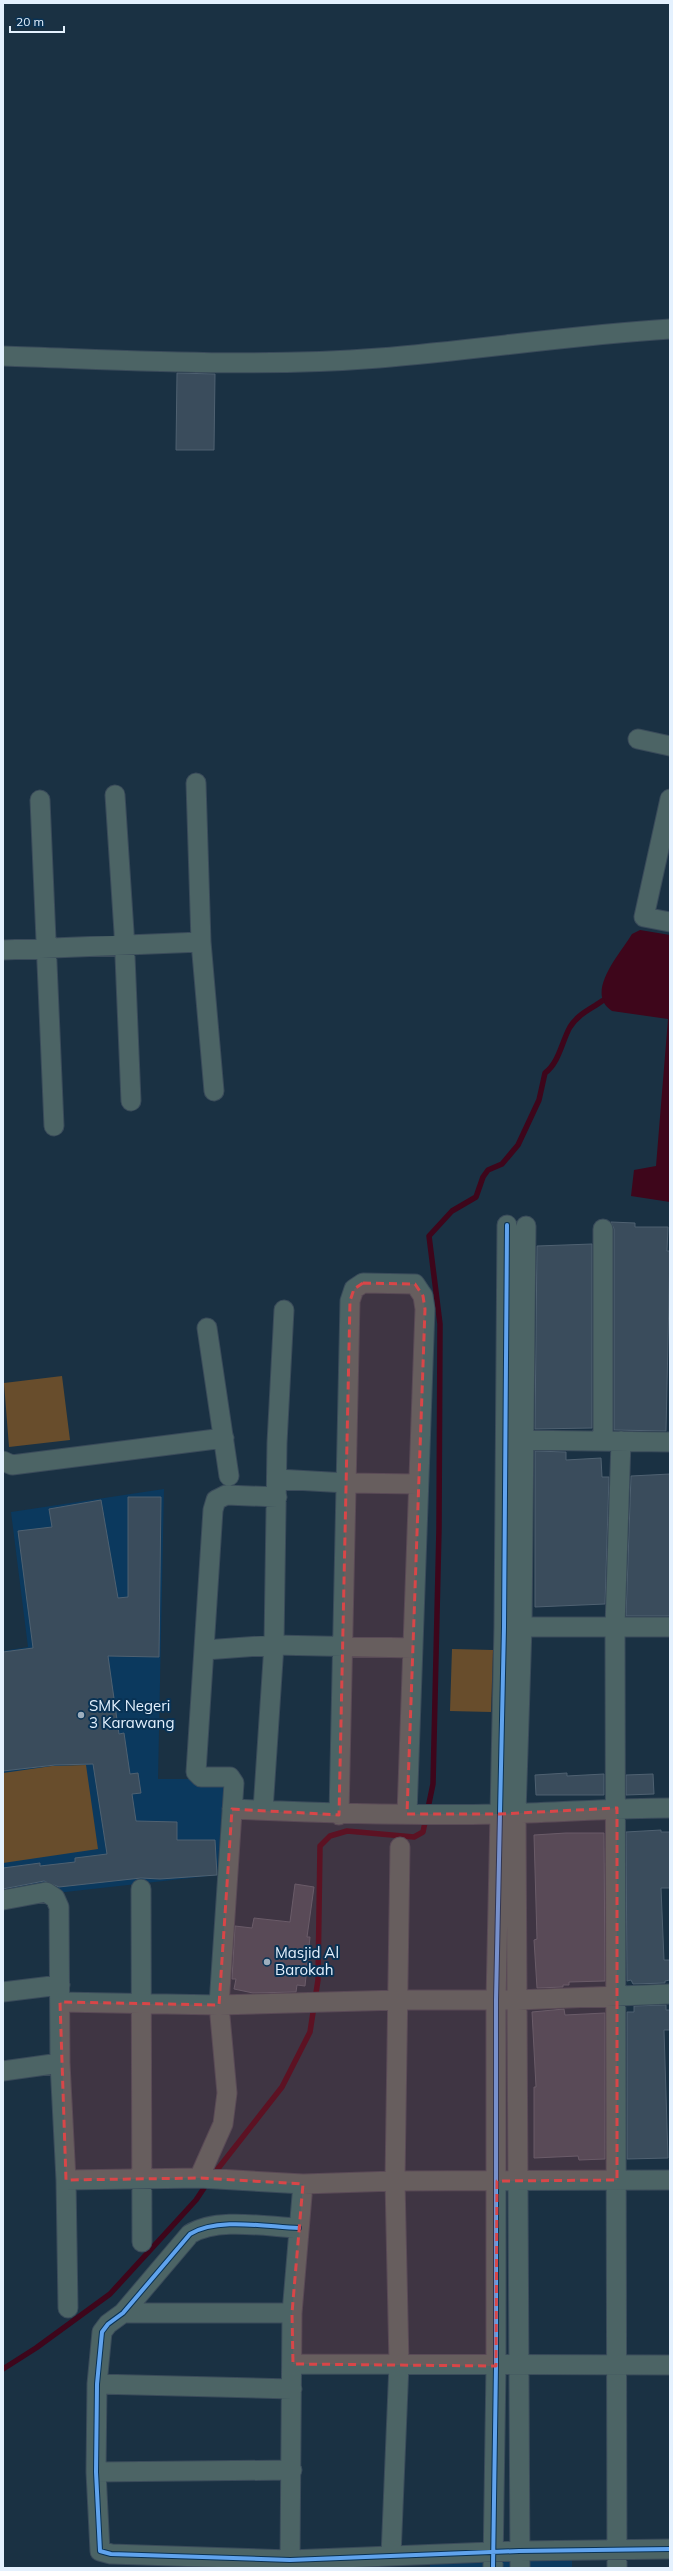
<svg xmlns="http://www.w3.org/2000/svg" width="673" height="2571" font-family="Mulish,sans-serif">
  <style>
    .built { fill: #0b395e }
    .green { fill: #684d2c }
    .water { fill: #3e061b }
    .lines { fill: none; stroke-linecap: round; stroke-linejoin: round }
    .stream { stroke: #3e061b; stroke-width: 5.5 }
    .building { fill: #3a4c5c; stroke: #4f6171 }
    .minor-casing { stroke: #3a4b5a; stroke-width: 21 }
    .minor { stroke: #4c6465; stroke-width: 19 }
    .cycleway-casing { stroke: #093254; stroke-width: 6 }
    .cycleway { stroke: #60a3ed; stroke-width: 4 }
    .marked { fill: #d84648; fill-opacity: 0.2; stroke: #d84648; stroke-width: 3; stroke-dasharray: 8 5; stroke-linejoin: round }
    .poi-dot { fill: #9daebd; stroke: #093254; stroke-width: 1.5 }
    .labels { text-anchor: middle; stroke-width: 4; stroke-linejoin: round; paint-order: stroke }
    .poi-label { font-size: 15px; fill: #e4f1fe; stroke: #093254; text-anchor: start }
  </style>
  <rect width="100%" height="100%" fill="#1a3143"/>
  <path class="built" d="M164,1489L158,1779H188L224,1785L217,1875L3,1899V1651L28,1647L11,1512Z
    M572,2559V2568H430V2561Z"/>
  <path class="green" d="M62,1376L70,1440L9,1447L4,1383Z
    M452,1649L493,1650L491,1712L450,1711Z
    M86,1765L98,1849L3,1863V1773L52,1766Z"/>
  <path class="water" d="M640,930L670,935V1202L631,1196L634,1170L656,1166L668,1019L612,1011C584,993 620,954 632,934Z"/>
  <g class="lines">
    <path class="stream" d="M213,2175L282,2087L310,2032L318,1980L320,1846L330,1836L347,1831L414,1837L423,1832L433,1784L439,1529L440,1324L429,1236L452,1211L476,1197L483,1177L488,1170L502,1164L518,1145L539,1100L545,1073C559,1063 562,1041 570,1027C578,1014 591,1009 602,1001
      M3,2369L36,2348L110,2294L196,2200L208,2182"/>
  </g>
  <path class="building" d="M177,373L215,374L214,450H176Z
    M611,1222L635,1223V1227H668L667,1251H670L666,1431L614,1430V1229Z
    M592,1244V1428L535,1429L537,1246Z
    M535,1451L566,1452V1460L601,1458L602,1477H609L605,1604L535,1607Z
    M670,1474V1616H626L631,1476Z
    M128,1497H161L159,1657L108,1656L119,1734L124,1733L130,1774L138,1773L141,1793L132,1794L136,1821L177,1822V1840H215L217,1875L160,1879L141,1878L59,1887L44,1881L3,1889V1868L40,1863V1866L75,1862V1858L107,1854L93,1764L55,1765L3,1771V1652L33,1648L18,1531L52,1527L49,1509L101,1500L118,1598L128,1597Z
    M567,1773V1776L604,1774V1795H536L535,1775Z
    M653,1774L654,1794L626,1795V1775Z
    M661,1830V1832H670V1888H661L664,1960H670V1980L665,1981V1983L633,1984L631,1980L627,1981L626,1832Z
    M566,1833H604L605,1981L569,1982V1985H563V1987L537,1988L534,1940L537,1939L534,1835Z
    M295,1884L314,1887L307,1937H310L305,1986L297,1985L296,1992L253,1993L234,1989L236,1979H232L235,1926L252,1928L254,1918L290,1922Z
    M666,2005V2010H670V2030H664L668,2158L627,2159V2012H634V2006Z
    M564,2009L565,2015L605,2013V2159L579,2160L578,2156L534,2158V2087H536L532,2012Z"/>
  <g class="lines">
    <g class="minor-casing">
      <path id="minor" d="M3,356C128,360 254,368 379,358C476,350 573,335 670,329
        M638,739L670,746
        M196,783L201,942L214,1091
        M115,795L124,932L131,1101
        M670,799L644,917L670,922
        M40,800L54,1126
        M3,950L201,942
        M207,1328L229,1476
        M511,1440L670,1442
        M603,1441V1229
        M3,1461L12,1465L224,1438
        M277,1479L347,1483L418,1484
        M509,1627H670
        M205,1650L274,1645L413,1648
        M232,1809C321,1813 409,1816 498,1814C555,1813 612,1808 670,1808
        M263,1810L274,1645L277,1443L284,1310
        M339,1815L350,1301L354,1289L363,1283L415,1284L423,1296L425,1309L407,1814
        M141,1889L142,2242
        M3,1900L46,1892L55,1898L59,1907L60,2063L66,2180L68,2308
        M3,1992L60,1985
        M60,2002L219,2005L399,2000H517L670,1994
        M3,2071L60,2063
        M199,2178L223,2124L227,2093L219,2005L234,1783L230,1777H201L196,1772L213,1510L216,1500L226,1495L277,1497
        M66,2180L200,2178L303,2184L395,2181L670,2180
        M299,2228C267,2227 218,2217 190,2234L123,2313L108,2324L102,2332L97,2384L96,2472L100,2551L111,2554L290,2560L519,2551L670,2549
        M123,2313H292
        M293,2364L670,2365
        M97,2384L292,2389
        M96,2472L292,2470
        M391,2556L399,2364L395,2181L400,1847
        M290,2560L292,2313L303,2184
        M493,2568L496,2366V2000L504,1627L507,1225
        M520,2568L516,1813L522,1627L526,1226
        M617,2568L615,1627L621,1441"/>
    </g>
    <use href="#minor" class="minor"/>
    <g class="cycleway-casing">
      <path id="cycleway" d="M299,2228C267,2227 218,2217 190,2234L123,2313L108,2324L102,2332L97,2384L96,2472L100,2551L111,2554L290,2560L519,2551L670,2549
        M493,2568L496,2366V2000L504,1627L507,1225"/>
    </g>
    <use href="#cycleway" class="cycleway"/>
  </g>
  <path class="marked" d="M363,1283L415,1284L423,1296L425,1309L407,1814H499L617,1808V2180L497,2181L496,2366L293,2364L292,2313L303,2184L200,2178L66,2180L60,2002L219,2005L232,1809L339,1815L350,1301L354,1289Z"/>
  <g class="poi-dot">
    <circle cx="81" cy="1715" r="4"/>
    <circle cx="267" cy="1962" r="4"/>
  </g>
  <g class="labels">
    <g class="poi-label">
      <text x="89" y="1711">SMK Negeri<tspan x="89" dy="17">3 Karawang</tspan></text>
      <text x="275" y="1958">Masjid Al<tspan x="275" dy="17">Barokah</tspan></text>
    </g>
  </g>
  <rect width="673" height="2571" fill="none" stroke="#e4f1fe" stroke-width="8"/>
  <path d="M10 26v6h54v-6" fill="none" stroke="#e4f1fe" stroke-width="2"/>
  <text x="16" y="26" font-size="12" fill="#e4f1fe" stroke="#093254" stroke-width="3" paint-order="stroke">20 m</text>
</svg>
